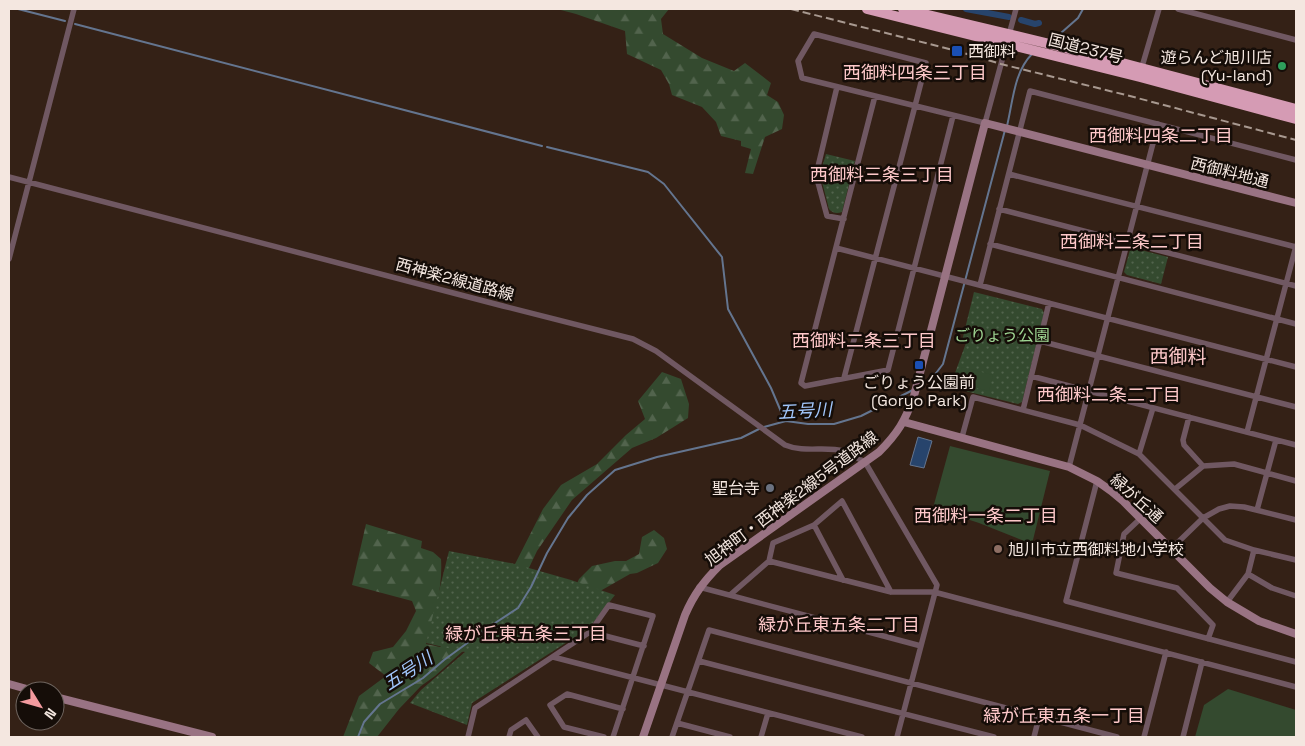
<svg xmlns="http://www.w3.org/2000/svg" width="1305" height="746" font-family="'Space Grotesk','Noto Sans JP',sans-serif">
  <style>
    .forest { fill: url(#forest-firs) }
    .park { fill: url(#park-dots) }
    .pitch { fill: #344a2f }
    .water { fill: #27446c; stroke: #64758f }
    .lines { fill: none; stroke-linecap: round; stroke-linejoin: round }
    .stream { stroke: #64758f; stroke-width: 2 }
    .canal { stroke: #27446c; stroke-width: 6 }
    .street { stroke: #705862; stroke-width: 5.5 }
    .secondary { stroke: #997383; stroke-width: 8 }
    .highway { stroke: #d59bb4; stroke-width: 10 }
    .rail { stroke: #a89990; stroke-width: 2; stroke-dasharray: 8 4; stroke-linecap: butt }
    .transit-dot { fill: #1a4fb4; stroke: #150d08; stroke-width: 2 }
    .leisure-dot { fill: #2e9e5b; stroke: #150d08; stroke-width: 2 }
    .worship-dot { fill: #6b7280; stroke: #150d08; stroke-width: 2 }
    .education-dot { fill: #8d6e63; stroke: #150d08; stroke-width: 2 }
    .labels { text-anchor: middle; stroke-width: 5; stroke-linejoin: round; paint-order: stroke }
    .street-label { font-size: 16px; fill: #f4e7e0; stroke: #150d08 }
    .poi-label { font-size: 16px; fill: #f4e7e0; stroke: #150d08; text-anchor: start }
    .park-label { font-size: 16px; fill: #9fd693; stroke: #150d08 }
    .neighbourhood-label { font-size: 18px; fill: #fdc8c9; stroke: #150d08 }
    .water-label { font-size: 18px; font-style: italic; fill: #a1c6fb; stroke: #150d08 }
    .quarter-label { font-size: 19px; fill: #fdc8c9; stroke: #150d08 }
  </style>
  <defs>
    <pattern id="forest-firs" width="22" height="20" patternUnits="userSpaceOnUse" patternTransform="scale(1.25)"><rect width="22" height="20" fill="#344a2f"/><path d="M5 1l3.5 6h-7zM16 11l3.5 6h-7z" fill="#52644d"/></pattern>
    <pattern id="park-dots" width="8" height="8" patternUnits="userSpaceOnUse" patternTransform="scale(1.25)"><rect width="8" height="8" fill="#344a2f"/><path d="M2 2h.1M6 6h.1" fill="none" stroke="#52644d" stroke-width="1.8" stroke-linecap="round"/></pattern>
  </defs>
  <rect width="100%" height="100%" fill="#342116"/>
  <path class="forest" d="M557,9H669L661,19L663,34L702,58L734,71L745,63L771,83L767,95L778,102L784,115L782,129L765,137L753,174L745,173L751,149L741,146V141L721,136L716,122L702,107L672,95L669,84L661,70L627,54L625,31L576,14Z
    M662,372L681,379L689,404L688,418L656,438L632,448L572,500L537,551L518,591L513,568L543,509L561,485L597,464L626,435L645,419L638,401Z
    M366,524L422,541L421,548L433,552L441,559C443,589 434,616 426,644L440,647L470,624L463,651L435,676L421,686L399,709L377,737H343L359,696L386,676L369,663L373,652L393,647L406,631L416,611L412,601L352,585Z
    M654,530L664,538L667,549L658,563L637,573L630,574L602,590L588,605L436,713L426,707L570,599L579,579L592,566L615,561H626L639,554L642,537Z"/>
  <path class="park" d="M826,154L855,161L842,212C837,214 832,213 829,209L820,174Z
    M1133,248L1168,257L1161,284L1127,275L1124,272L1130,250Z
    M974,292L1042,309L1044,313L1022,402L1018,404L945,386L955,373L966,343L962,341Z
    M449,551L515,564L571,580L615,595L589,628L472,703L467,725L410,703L421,690L465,652L426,643Z"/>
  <path class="pitch" d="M962,367L993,375L989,391L957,383Z
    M950,446L1050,471L1032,544L979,523L933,508Z
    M1228,689L1296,710V737H1195L1204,705Z"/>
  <path class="water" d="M918,437L932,441L924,468L910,465Z"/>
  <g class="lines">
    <path class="stream" d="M18,9L65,21
      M75,24L542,146
      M1053,40L1078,18L1083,9
      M1007,126C1013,101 1014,72 1032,54
      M547,147L648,172L664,184L722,257L728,309L771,388L785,421
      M919,387L933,377L943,364L1005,130
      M764,427L786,421L808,424H834L861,416L913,390
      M358,737L364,722L380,704L423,678L444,660L492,625L518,608L531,587L547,553L568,518L587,495L615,470L657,457L741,438L759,429"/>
    <path class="canal" d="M966,9L1009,17
      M1021,20L1035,24L1039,23"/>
    <path class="street" d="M1178,9L1296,40
      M1141,70L1159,9
      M837,87L816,175L827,216L844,219
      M875,96L801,383L805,386L888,370L953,116
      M1009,174L1296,247
      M9,177L503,306L633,339L656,351L785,445C804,453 825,446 844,451C851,453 858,459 865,462L937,585L897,737
      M999,209L1296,286
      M990,244L1296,324
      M836,248L1296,367
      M9,259L74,9
      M980,285L1030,91L1296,160
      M1040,341L1296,407
      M1031,376L1296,445
      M844,378L915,106L926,63L814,34L798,61L802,78C863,93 924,108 985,123L1016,9
      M1023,410L1049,303
      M1189,417L1183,440L1184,445L1203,466
      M1247,432L1296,246
      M962,437L973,397L1080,425L1139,454L1225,540L1254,550L1296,560
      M1139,454L1153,408
      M1069,467L1158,124
      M1097,481L1066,601L1296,662
      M1175,489L1203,466L1234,464L1296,481
      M1257,510L1276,440
      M1141,518L1124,534L1116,573L1177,588L1213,625L1208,639
      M814,525L843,580
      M1171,549L1203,518L1219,509L1230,506L1244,507L1296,520
      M769,561L891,592H934L1296,687
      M1248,574L1272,588L1296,596
      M699,587L921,646
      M730,595L769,561L773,543L814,525L842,501L891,592
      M1227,602L1248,574L1254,550
      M590,632L644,646
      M553,657L862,737
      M699,661L994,737
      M677,723L730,737
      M468,737L475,708L590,632L609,605L653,616L613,737
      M509,737L511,730L526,720L538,737
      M604,737L564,727L550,705L567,694L623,709
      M672,737L709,630L1117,737
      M761,737L768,713
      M1034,737L1039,717
      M1144,737L1166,652
      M1183,737L1202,662"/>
    <path class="secondary" d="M904,422L1069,467L1097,481L1111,491L1123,501L1210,588L1227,602L1259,621L1296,634
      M9,684L34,691
      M55,697L212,737
      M643,737L685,615C694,594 704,581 720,565L879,452C898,433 905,421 914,396L985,123L1296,203"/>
    <path class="highway" d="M867,9L1140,77L1296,119
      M903,9L1054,45L1296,109"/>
    <path class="rail" d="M791,9L957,51L1001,64L1126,95L1296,140"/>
  </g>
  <g class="transit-dot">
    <rect x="951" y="45" width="12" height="12" rx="2.5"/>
    <rect x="914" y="360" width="10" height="10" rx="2.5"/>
  </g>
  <circle class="leisure-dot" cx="1282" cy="66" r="5"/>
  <circle class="worship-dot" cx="770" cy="488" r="5"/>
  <circle class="education-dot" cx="998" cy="549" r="5"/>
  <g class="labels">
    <g class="street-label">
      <text transform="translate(1086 48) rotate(14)" y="6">国道237号</text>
      <text transform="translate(1230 172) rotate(14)" y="6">西御料地通</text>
      <text transform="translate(455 279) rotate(15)" y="6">西神楽2線道路線</text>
      <text transform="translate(791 498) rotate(-37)" y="6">旭神町・西神楽2線5号道路線</text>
      <text transform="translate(1137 498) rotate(42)" y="6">緑が丘通</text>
    </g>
    <g class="poi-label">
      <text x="968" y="57">西御料</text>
      <text x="1272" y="63" text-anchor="end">遊らんど旭川店<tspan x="1272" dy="18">(Yu-land)</tspan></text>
      <text x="919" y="388" text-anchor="middle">ごりょう公園前<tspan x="919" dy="18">(Goryo Park)</tspan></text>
      <text x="760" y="494" text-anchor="end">聖台寺</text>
      <text x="1008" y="555">旭川市立西御料地小学校</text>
    </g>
    <g class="park-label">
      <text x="1002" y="341">ごりょう公園</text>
    </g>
    <g class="neighbourhood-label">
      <text x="915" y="79">西御料四条三丁目</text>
      <text x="1161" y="142">西御料四条二丁目</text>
      <text x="882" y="181">西御料三条三丁目</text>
      <text x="1132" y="248">西御料三条二丁目</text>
      <text x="864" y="347">西御料二条三丁目</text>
      <text x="1109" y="401">西御料二条二丁目</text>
      <text x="986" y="522">西御料一条二丁目</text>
      <text x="839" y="631">緑が丘東五条二丁目</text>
      <text x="526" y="640">緑が丘東五条三丁目</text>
      <text x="1064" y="722">緑が丘東五条一丁目</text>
    </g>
    <g class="water-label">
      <text transform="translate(805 411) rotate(-3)" y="6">五号川</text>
      <text transform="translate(408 671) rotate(-33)" y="6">五号川</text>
    </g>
    <g class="quarter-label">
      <text x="1178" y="363">西御料</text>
    </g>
  </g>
  <rect width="1305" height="746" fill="none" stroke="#f4e7e0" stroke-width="20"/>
  <g transform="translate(40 706) rotate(127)"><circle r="24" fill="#150d08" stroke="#6e645e"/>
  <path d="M0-4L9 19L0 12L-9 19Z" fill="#f49b9f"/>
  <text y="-8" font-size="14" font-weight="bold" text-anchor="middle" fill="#f4e7e0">N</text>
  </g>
</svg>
